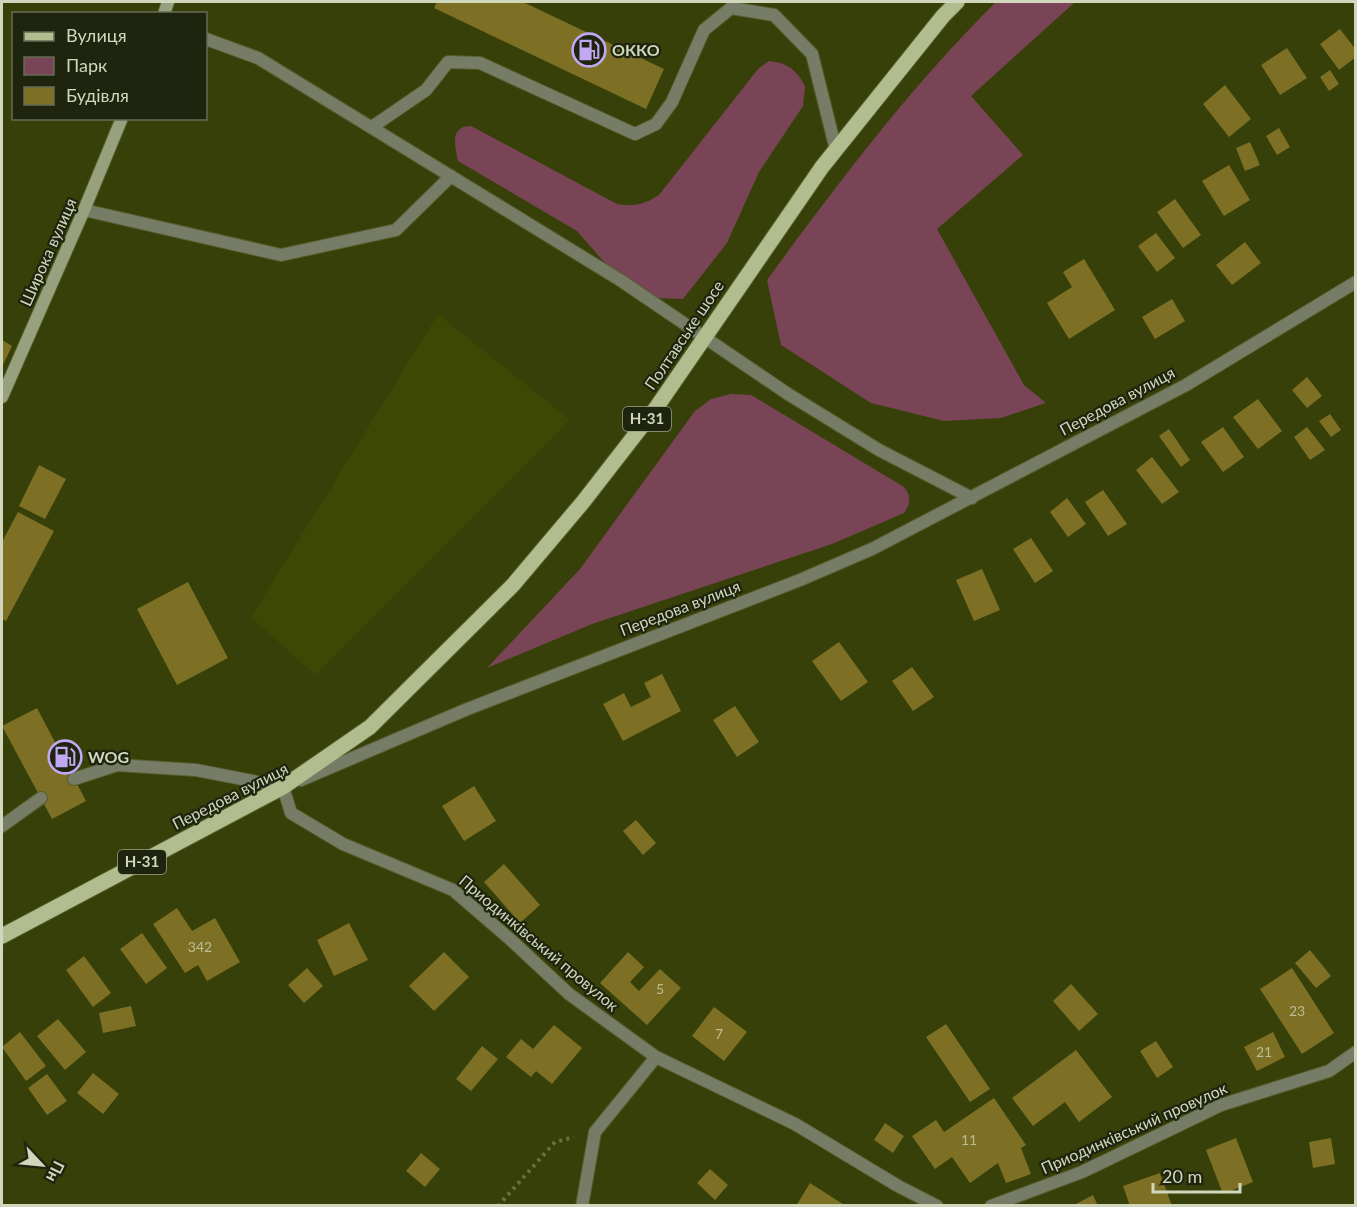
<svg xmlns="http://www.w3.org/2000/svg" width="1357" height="1207" font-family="Lato,sans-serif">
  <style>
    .built { fill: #3c4803 }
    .green { fill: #794556 }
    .building { fill: #7d7025 }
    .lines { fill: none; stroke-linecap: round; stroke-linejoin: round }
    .service-casing { stroke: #555e2c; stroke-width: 14 }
    .minor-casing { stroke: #555e2c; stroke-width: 14 }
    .tertiary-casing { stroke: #555e2c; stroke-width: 14 }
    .secondary-casing { stroke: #555e2c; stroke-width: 14 }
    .primary-casing { stroke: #555e2c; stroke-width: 17 }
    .path { stroke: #687142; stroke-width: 4; stroke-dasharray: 3 4.5; stroke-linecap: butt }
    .service { stroke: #767c66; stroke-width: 12 }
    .minor { stroke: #767c66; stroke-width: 12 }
    .tertiary { stroke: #767c66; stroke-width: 12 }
    .secondary { stroke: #98a17d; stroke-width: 12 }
    .primary { stroke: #b1bd8e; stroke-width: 15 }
    .labels { text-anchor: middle; stroke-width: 4.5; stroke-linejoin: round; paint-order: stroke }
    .number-label { font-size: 14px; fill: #bbbd96 }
    .shield { fill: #1f240e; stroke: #9ba188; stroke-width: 1.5 }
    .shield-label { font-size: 15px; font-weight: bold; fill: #d0d7bc }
    .poi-label { font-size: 16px; font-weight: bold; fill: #d0d7bc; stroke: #1f240e; text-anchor: start }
    .street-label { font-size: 16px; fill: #d0d7bc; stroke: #1f240e }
  </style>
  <rect width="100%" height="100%" fill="#364008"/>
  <path class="built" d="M438,314L570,420L315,675L251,617Z"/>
  <path class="green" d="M996,2H1075L971,96L1023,155L937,229L1024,385L1046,403L1001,418L944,421L871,403L781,345L767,280C838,183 911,86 996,2Z
    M769,61L781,63L791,68L799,76L805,86L803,106L759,172L727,243L683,299L655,298L619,279L577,231L458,161C455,146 449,126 471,126L617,204C634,207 645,204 659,195L758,69Z
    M731,394L751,395L904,487C911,495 911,504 904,513L832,544L592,624L487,668L580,569L695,411L711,399Z"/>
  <path class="building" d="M437,2H523L664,69L646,109L434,8Z
    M1340,29L1356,50V57L1339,70L1320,44Z
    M1287,48L1307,78L1280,95L1261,65Z
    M1330,70L1339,84L1329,91L1320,77Z
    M1225,85L1251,119L1229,137L1203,104Z
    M1279,128L1290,147L1277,155L1266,136Z
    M1250,142L1260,165L1245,171L1236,148Z
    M1229,165L1250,200L1224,216L1202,181Z
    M1175,199L1201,235L1183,248L1157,212Z
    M1156,233L1175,258L1157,272L1138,246Z
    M1245,242L1261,263L1232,285L1216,265Z
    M1084,259L1115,310L1069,339L1047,303L1072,287L1063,272Z
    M1172,299L1185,321L1155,339L1142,317Z
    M2,340L12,346L2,367Z
    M1307,377L1322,396L1307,408L1292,390Z
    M1258,399L1282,431L1258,449L1233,417Z
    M1330,414L1341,430L1331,437L1319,421Z
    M1223,427L1244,457L1223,472L1201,442Z
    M1307,427L1325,450L1310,460L1294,437Z
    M1169,429L1190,460L1181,467L1159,436Z
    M1152,457L1179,492L1162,504L1136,470Z
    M39,465L66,479L45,519L19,506Z
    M1103,490L1127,524L1108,536L1085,502Z
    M1067,498L1086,524L1068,537L1050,512Z
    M18,512L54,531L6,621L2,619V542Z
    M1031,538L1053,571L1035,583L1013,549Z
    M982,569L1000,610L974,621L956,580Z
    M188,582L228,658L177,685L137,609Z
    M839,642L868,682L841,701L812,661Z
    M912,667L934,697L913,711L892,681Z
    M662,674L681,711L623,741L603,704L624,693L631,707L651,697L644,683Z
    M735,706L759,742L737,757L713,720Z
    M37,708L86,801L52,819L2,726Z
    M474,786L496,821L464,841L442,806Z
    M636,820L656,843L643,855L623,831Z
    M504,864L540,905L520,923L484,882Z
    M177,908L192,931L215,918L240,962L207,981L198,965L185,973L153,924Z
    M349,923L368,960L334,976L317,940Z
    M142,933L167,968L146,984L120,949Z
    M1310,950L1331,976L1316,988L1295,963Z
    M444,952L469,977L434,1011L409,986Z
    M628,952L644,967L630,982L639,991L660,969L681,988L647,1025L600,983Z
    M84,956L111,993L93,1007L66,970Z
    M307,968L323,986L304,1003L288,985Z
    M1292,968L1334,1033L1302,1054L1260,989Z
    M1071,984L1098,1014L1079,1031L1053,1001Z
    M131,1006L136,1026L103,1033L99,1013Z
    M714,1007L747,1032L724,1061L692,1036Z
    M58,1019L86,1052L65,1070L37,1036Z
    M946,1024L990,1089L970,1102L926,1037Z
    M554,1025L582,1048L552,1084L536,1071L531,1077L506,1057L521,1039L533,1049Z
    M20,1032L46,1066L26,1081L2,1047Z
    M1273,1032L1285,1057L1257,1071L1244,1047Z
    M1156,1041L1173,1067L1157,1078L1140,1051Z
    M482,1046L498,1059L471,1091L456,1079Z
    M1076,1050L1112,1097L1079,1122L1065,1102L1033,1126L1012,1098Z
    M93,1073L119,1094L103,1114L77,1093Z
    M47,1074L67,1101L47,1115L28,1088Z
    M994,1098L1026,1145L1021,1148L1031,1174L1006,1183L998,1163L970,1183L952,1157L935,1169L912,1136L936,1120L944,1132Z
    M885,1123L904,1136L893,1153L874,1140Z
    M1236,1138L1253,1182L1223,1194L1206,1150Z
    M1331,1138L1335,1164L1313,1168L1309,1142Z
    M421,1153L440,1169L425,1187L406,1171Z
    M710,1169L728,1185L715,1200L697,1183Z
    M1160,1173L1172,1206H1130L1123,1186Z
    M810,1183L846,1206H796Z
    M1093,1195L1098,1206H1072Z"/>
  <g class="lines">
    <g class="service-casing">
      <path id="service" d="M372,127L426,90L448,62L480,63L635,134L656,124L672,102L704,30L731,8L774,15L812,54L836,150
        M84,210L281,255L396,230L451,176
        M74,779L117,765L196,770L283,787
        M2,826L41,798"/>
    </g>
    <g class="minor-casing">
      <path id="minor" d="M283,787L291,813L343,844L453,890L511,940L569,994L656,1057L795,1124L898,1186L937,1206
        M582,1206L595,1132L656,1057
        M991,1206L1082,1172L1221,1105L1329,1071L1356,1052"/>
    </g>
    <g class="tertiary-casing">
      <path id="tertiary" d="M206,39L258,58L620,280L788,394L879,450L972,498
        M301,780L465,710L800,580L872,549L1186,385L1356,282"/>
    </g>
    <g class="secondary-casing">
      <path id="secondary" d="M164,14L168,2
        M2,397L84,210L122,118"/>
    </g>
    <g class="primary-casing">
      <path id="primary" d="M2,936L283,787L370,727L513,585L583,502L656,408L822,167L943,16L957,2"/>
    </g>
    <path class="path" d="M498,1206L555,1142L574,1137"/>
    <use href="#service" class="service"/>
    <use href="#minor" class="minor"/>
    <use href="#tertiary" class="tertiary"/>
    <use href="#secondary" class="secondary"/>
    <use href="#primary" class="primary"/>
  </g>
  <defs>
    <g id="fuel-ring" transform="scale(1.725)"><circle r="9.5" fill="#1f240e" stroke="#c1a8f3" stroke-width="1.5"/><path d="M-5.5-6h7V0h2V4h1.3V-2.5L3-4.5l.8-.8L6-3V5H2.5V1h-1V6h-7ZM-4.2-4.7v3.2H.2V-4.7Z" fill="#c1a8f3"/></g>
  </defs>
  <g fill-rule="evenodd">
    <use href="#fuel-ring" x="589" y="50"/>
    <use href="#fuel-ring" x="65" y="757"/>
  </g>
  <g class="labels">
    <g class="number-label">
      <text x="200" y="952">342</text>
      <text x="660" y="994">5</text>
      <text x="1297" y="1016">23</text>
      <text x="719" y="1039">7</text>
      <text x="1264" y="1057">21</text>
      <text x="969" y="1145">11</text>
    </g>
    <g class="shield">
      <rect x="623" y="407" width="48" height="24" rx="4.5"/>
      <rect x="118" y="850" width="48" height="24" rx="4.5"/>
    </g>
    <g class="shield-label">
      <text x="647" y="424">Н-31</text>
      <text x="142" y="867">Н-31</text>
    </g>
    <g class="poi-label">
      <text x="612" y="56">ОККО</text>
      <text x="88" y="763">WOG</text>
    </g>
    <g class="street-label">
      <text transform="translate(48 252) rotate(-66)" y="6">Широка вулиця</text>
      <text transform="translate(684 335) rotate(-56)" y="6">Полтавське шосе</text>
      <text transform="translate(1117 401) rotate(-28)" y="6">Передова вулиця</text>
      <text transform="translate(680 608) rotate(-21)" y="6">Передова вулиця</text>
      <text transform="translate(230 796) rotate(-27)" y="6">Передова вулиця</text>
      <text transform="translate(539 943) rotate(40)" y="6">Приодинківський провулок</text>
      <text transform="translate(1134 1128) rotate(-24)" y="6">Приодинківський провулок</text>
    </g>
  </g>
  <rect width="1357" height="1207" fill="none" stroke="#d0d7bc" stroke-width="6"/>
  <rect x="12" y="12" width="195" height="108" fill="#1f240e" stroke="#666c54" stroke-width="1.5"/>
  <rect x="24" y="32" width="30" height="9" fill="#b1bd8e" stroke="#666c54" stroke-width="1.5"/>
  <text x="66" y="42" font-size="18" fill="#d0d7bc">Вулиця</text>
  <rect x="24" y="57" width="30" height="18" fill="#794556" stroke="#666c54" stroke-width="1.5"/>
  <text x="66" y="72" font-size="18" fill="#d0d7bc">Парк</text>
  <rect x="24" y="87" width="30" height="18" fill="#7d7025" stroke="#666c54" stroke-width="1.5"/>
  <text x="66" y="102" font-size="18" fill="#d0d7bc">Будівля</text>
  <g transform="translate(42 1165) rotate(116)" stroke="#1f240e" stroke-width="4.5" paint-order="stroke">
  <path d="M0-4.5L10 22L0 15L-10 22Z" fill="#d0d7bc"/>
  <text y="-9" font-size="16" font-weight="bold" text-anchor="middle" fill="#d0d7bc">Пн</text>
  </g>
  <path d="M1153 1183v9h87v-9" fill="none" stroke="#d0d7bc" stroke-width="3"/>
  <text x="1162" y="1183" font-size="18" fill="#d0d7bc" stroke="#1f240e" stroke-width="4.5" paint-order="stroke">20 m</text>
</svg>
